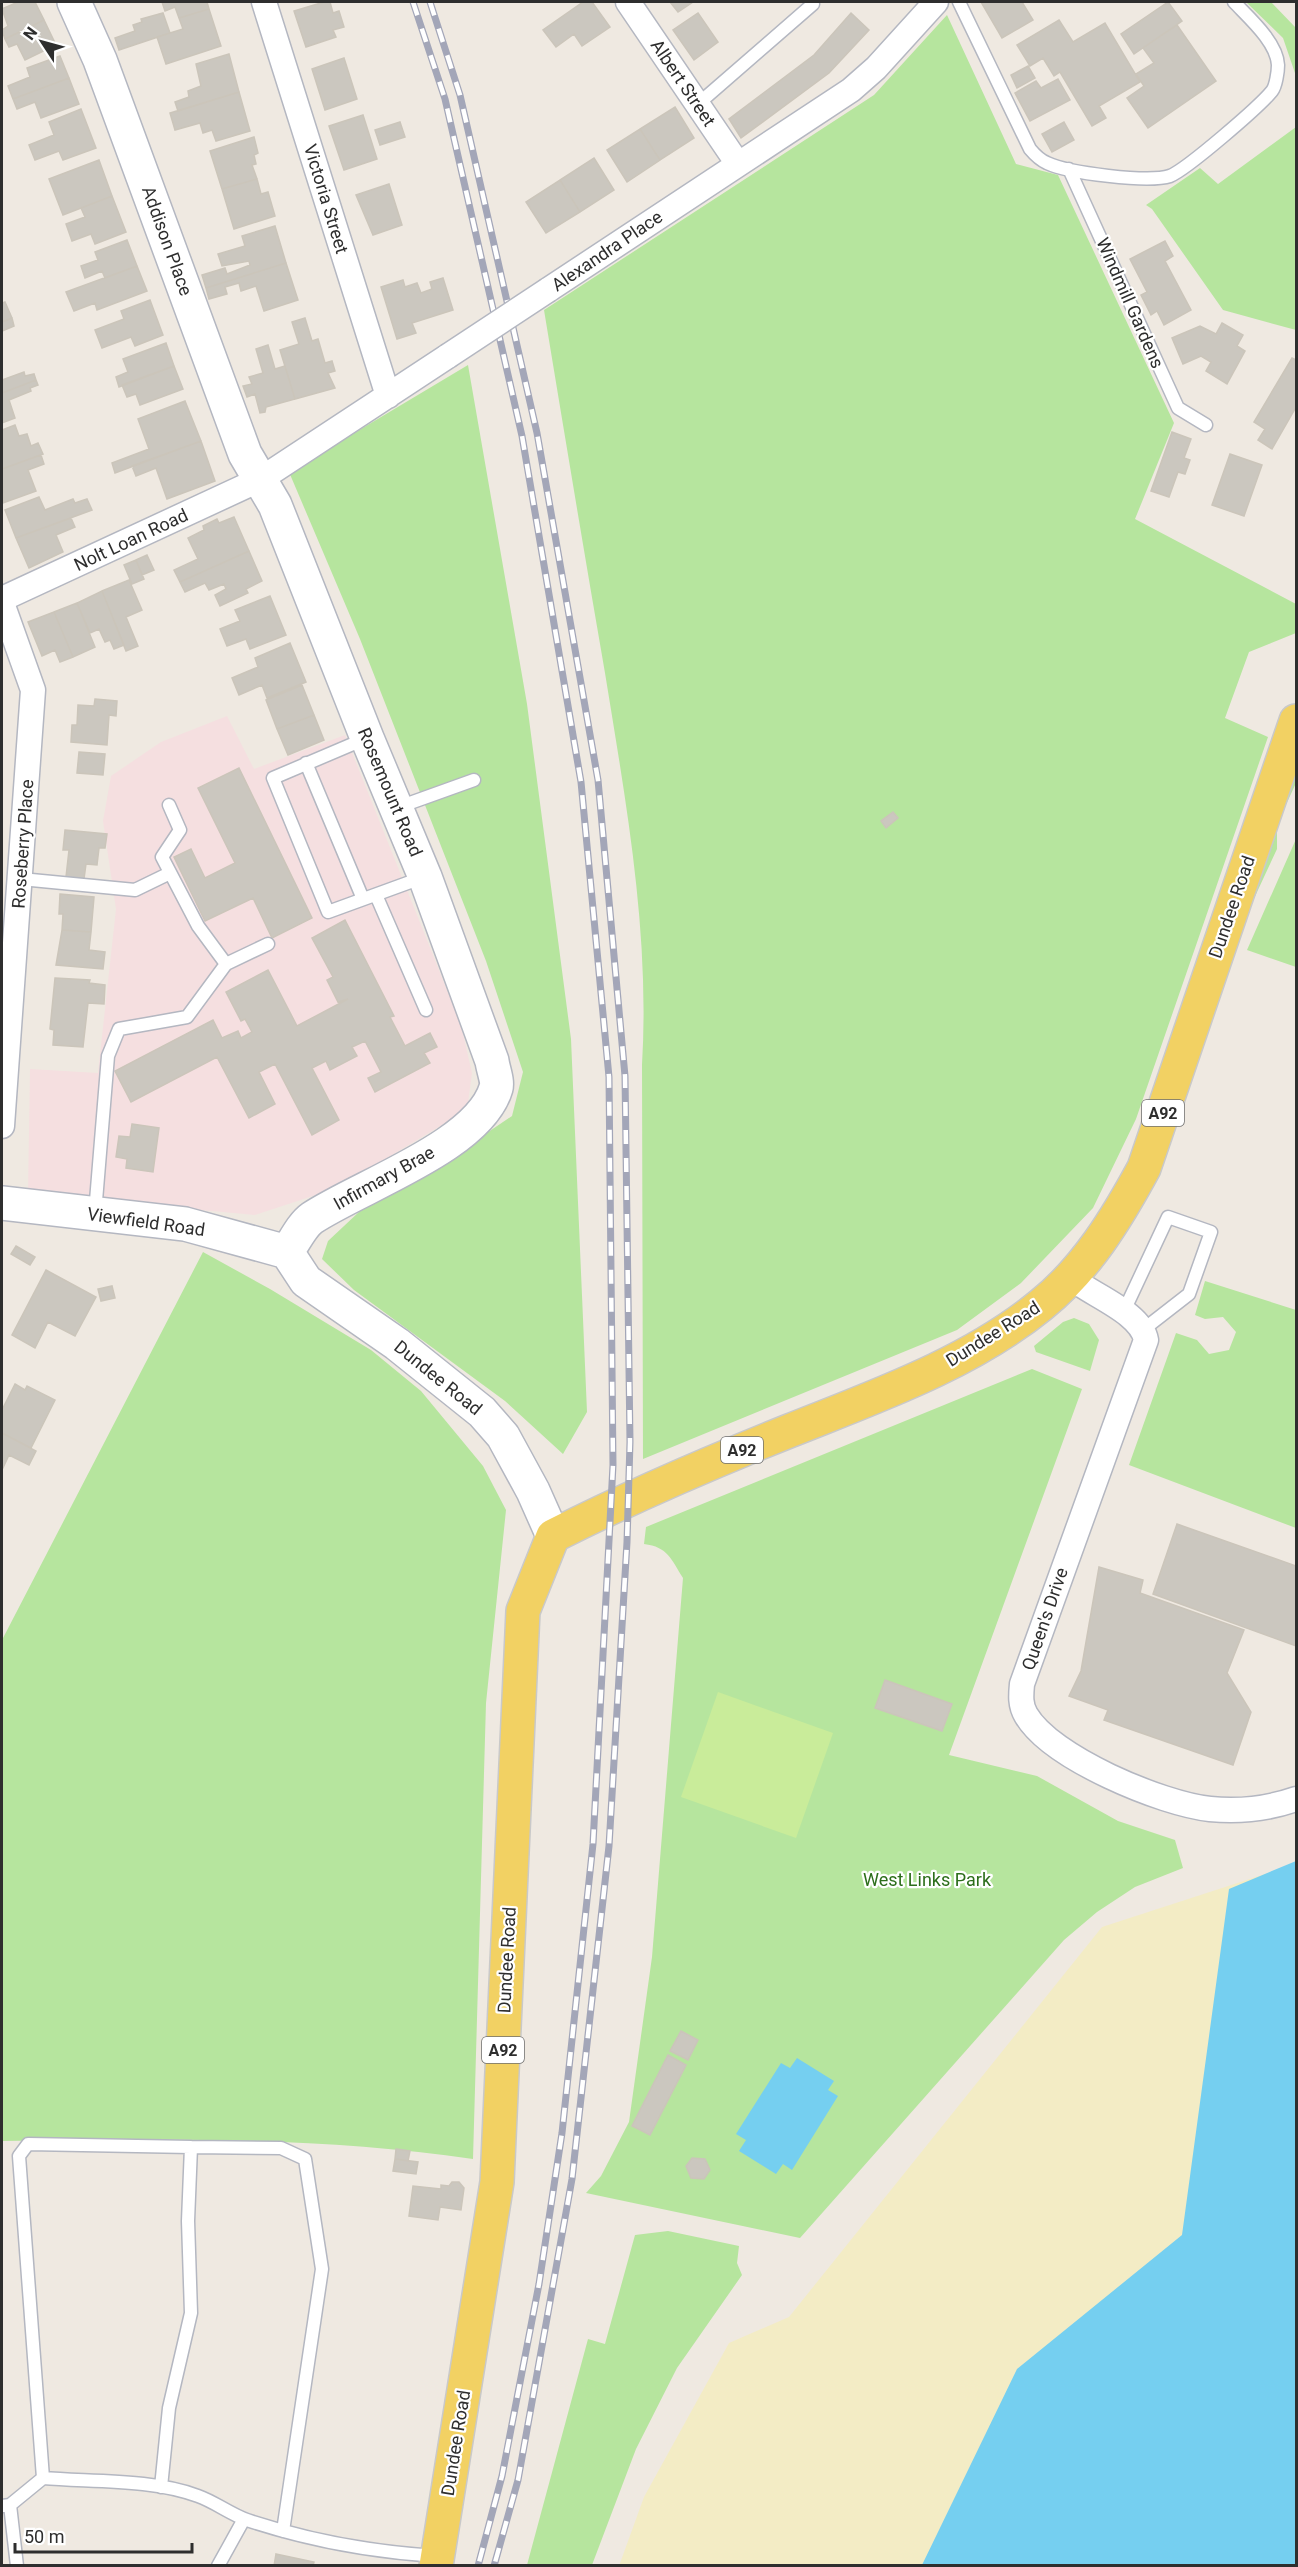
<svg xmlns="http://www.w3.org/2000/svg" width="1298" height="2567" font-family="Roboto,sans-serif">
  <style>
    .medical { fill: #f5dfe0 }
    .green { fill: #b6e59e }
    .sand { fill: #f3ecc5 }
    .pitch { fill: #c9ec9a }
    .water { fill: #75cff0 }
    .building { fill: #cbc7bf; stroke: #cbc5ba; stroke-width: 1.5 }
    .lines { fill: none; stroke-linecap: round; stroke-linejoin: round }
    .lane-casing { stroke: #b4b7c1; stroke-width: 15 }
    .street-casing { stroke: #b4b7c1; stroke-width: 27 }
    .secondary-casing { stroke: #b4b7c1; stroke-width: 36 }
    .primary-casing { stroke: #c9c9c9; stroke-width: 36 }
    .lane { stroke: #fff; stroke-width: 12 }
    .street { stroke: #fff; stroke-width: 24 }
    .secondary { stroke: #fff; stroke-width: 33 }
    .primary { stroke: #f2d163; stroke-width: 33 }
    .rail-casing { stroke: #a3a6b8; stroke-width: 7 }
    .rail { stroke: #fff; stroke-width: 4.5; stroke-dasharray: 14; stroke-linecap: butt }
    .street-bridge-casing { stroke: #b4b7c1; stroke-width: 27; stroke-linecap: butt }
    .street-bridge { stroke: #fff; stroke-width: 24 }
    .labels { text-anchor: middle; stroke-width: 4.5; stroke-linejoin: round; paint-order: stroke }
    .shield { fill: #fff; stroke: #6d6d6d; stroke-width: 1.5 }
    .shield-label { font-size: 16px; font-weight: bold; fill: #2e2e2e }
    .street-label { font-size: 18px; fill: #2e2e2e; stroke: #fff }
    .park-label { font-size: 18px; fill: #2c6e1b; stroke: #fff }
  </style>
  <rect width="100%" height="100%" fill="#efe9e1"/>
  <path class="medical" d="M227,716L254,769L345,735L461,1025L472,1073L467,1110L337,1188L255,1215L28,1194L30,1069L98,1073L116,909L103,821L111,776L161,742Z"/>
  <path class="green" d="M1246,2H1271L1296,28V76L1283,38Z
    M947,15L1016,164L1058,175L1174,423L1135,519L1296,604V633L1249,652L1225,718L1268,737L1136,1119L1093,1208L1021,1283L957,1330L643,1459L642,1065C650,932 626,803 605,673C584,552 564,431 544,310L874,95Z
    M1296,127V330L1223,310L1152,209L1146,205L1200,168L1218,184Z
    M468,365L527,704L571,1039L587,1412L563,1454L505,1401L354,1290L322,1259L328,1241L360,1211L441,1164L512,1116L523,1072L486,961L360,639L289,472Z
    M1296,763V783L1277,824V849L1251,905L1261,868Z
    M1296,839V967L1247,950Z
    M203,1252L270,1289L371,1350L421,1391L483,1466L506,1510L486,1703L473,2159C316,2136 159,2139 2,2141V1640Z
    M1205,1281L1296,1310V1528L1129,1465L1176,1333L1197,1340L1209,1354L1229,1350L1236,1332L1223,1317L1205,1319L1195,1315Z
    M1074,1318L1089,1324L1099,1340L1090,1371L1036,1352L1034,1346L1063,1322Z
    M1032,1369L1082,1389L949,1755L1037,1776L1118,1821L1175,1840L1183,1868L1135,1887L1097,1912L1064,1940L800,2238L586,2193L601,2176L629,2122L652,1957L683,1578C671,1559 668,1547 644,1544L646,1527Z
    M668,2231L739,2246L737,2263L742,2275L677,2368L636,2449L592,2565H527L588,2339L605,2344L635,2235Z"/>
  <path class="sand" d="M1296,1864V2565L619,2566L644,2497L729,2343L789,2317L1102,1927Z"/>
  <path class="pitch" d="M718,1692L833,1733L796,1838L681,1797Z"/>
  <path class="water" d="M1296,1861V2565H922L1017,2369L1182,2235L1229,1889Z
    M797,2058L834,2081L828,2090L838,2096L792,2170L783,2164L776,2174L739,2151L746,2140L736,2134L781,2063L790,2068Z"/>
  <path class="building" d="M18,2H35L44,20L5,39L2,30L8,26L2,9Z
    M162,2H207L209,9L179,18L175,7L165,11Z
    M324,2H330L333,13L339,11L344,27L333,30L336,37L306,47L294,11Z
    M583,2H592L610,27L582,46L574,34L556,47L543,30Z
    M670,2H693L678,12Z
    M981,2H1022L1033,20L1002,38Z
    M1168,2L1182,21L1134,54L1121,34Z
    M209,9L221,46L166,64L157,37L183,29L179,18Z
    M163,13L170,33L119,50L115,38L135,31L133,25L142,22L141,19Z
    M698,13L718,42L694,60L673,30Z
    M851,13L869,30L829,73L741,138L729,119L814,55Z
    M44,20L56,45L25,60L17,44L9,47L5,39Z
    M1059,20L1073,42L1105,23L1140,82L1099,106L1106,118L1092,126L1060,72L1054,76L1043,58L1030,66L1017,45Z
    M1177,25L1216,81L1148,128L1127,98L1144,86L1136,74L1154,63L1143,48Z
    M229,54L239,92L178,111L175,102L189,97L188,91L201,86L196,64Z
    M60,56L69,78L13,99L8,86L30,77L27,68Z
    M344,58L357,99L325,110L312,69Z
    M1028,66L1035,78L1017,88L1011,75Z
    M69,78L79,104L41,118L35,102L17,109L13,99Z
    M1058,79L1070,100L1030,121L1015,93L1036,81L1041,88Z
    M239,92L250,131L216,141L212,130L203,133L200,123L175,130L170,113Z
    M675,107L694,138L660,160L640,129Z
    M81,109L96,148L63,160L59,151L35,160L29,145L54,135L49,122Z
    M363,115L377,159L344,170L329,126Z
    M400,122L405,137L380,145L375,130Z
    M1064,122L1074,140L1052,152L1042,134Z
    M640,129L660,160L627,182L607,150Z
    M254,137L258,153L254,155L256,164L252,165L257,179L222,189L210,151Z
    M594,158L614,190L580,212L560,180Z
    M99,160L112,196L63,215L49,179Z
    M257,179L261,194L268,192L275,216L234,229L222,189Z
    M560,180L580,212L546,233L526,202Z
    M389,184L402,225L373,235L356,195Z
    M112,196L126,232L95,244L91,234L72,241L66,224L85,217L81,208Z
    M275,226L286,263L206,288L202,275L225,268L227,274L250,265L249,261L222,266L218,254L245,246L242,236Z
    M127,240L137,266L105,278L102,271L85,278L81,266L98,260L95,252Z
    M1165,241L1173,256L1165,261L1191,310L1164,325L1157,311L1151,315L1141,295L1147,292L1130,259Z
    M286,263L298,300L264,311L256,286L241,291L239,283L225,287L227,294L209,299L206,288Z
    M137,266L147,291L97,310L95,303L74,311L66,292Z
    M443,278L453,310L412,323L416,333L397,339L381,287L403,280L405,287L417,283L421,293L432,289L430,282Z
    M150,300L163,335L135,346L131,337L102,348L95,330L124,319L121,311Z
    M5,302L12,318L2,322V303Z
    M12,318L14,326L2,331V322Z
    M305,318L312,341L318,339L325,363L332,361L335,371L328,373L335,388L295,399L280,350L299,344L292,322Z
    M1222,323L1243,335L1237,346L1245,351L1227,384L1206,371L1211,362L1201,356L1183,364L1172,338L1200,326L1216,334Z
    M166,343L174,366L119,387L116,377L128,372L123,359Z
    M268,345L275,369L285,366L295,399L266,407L265,412L260,413L255,394L247,397L243,386L252,384L249,377L263,373L256,349Z
    M1292,358L1296,360V407L1272,449L1258,440L1265,429L1254,422Z
    M174,366L183,389L140,405L136,394L127,397L122,385Z
    M24,372L25,376L34,374L36,380L2,393V380Z
    M36,380L38,385L30,388L31,391L9,400L15,418L2,423V393Z
    M185,401L201,441L115,473L112,463L149,449L138,419Z
    M15,425L19,436L27,434L31,446L38,443L43,454L2,469V430Z
    M1172,432L1191,439L1184,458L1190,460L1185,474L1178,472L1169,497L1151,491Z
    M201,441L215,481L167,499L156,468L136,476L132,466Z
    M1230,454L1262,465L1244,516L1212,505Z
    M41,455L44,464L28,470L36,491L3,503L2,469Z
    M39,497L45,510L73,499L75,503L87,499L92,510L16,538L5,510Z
    M234,517L249,551L180,582L174,570L198,559L188,538L204,530L203,526L217,519L219,523Z
    M71,518L75,527L56,535L63,552L29,568L16,538Z
    M249,551L262,581L246,589L248,593L220,606L215,595L226,589L224,584L209,590L205,583L185,592L180,582Z
    M147,555L154,570L142,575L136,560Z
    M136,560L144,579L132,584L124,565Z
    M129,580L142,610L126,617L138,646L126,651L102,591Z
    M102,591L124,645L114,649L110,640L105,642L99,629L90,633L77,603Z
    M270,596L286,635L250,649L246,639L227,646L220,629L240,621L235,610Z
    M77,603L95,647L73,657L54,612Z
    M54,612L73,657L60,662L55,650L42,656L28,622Z
    M290,643L306,682L267,698L262,685L239,695L232,678L258,667L255,658Z
    M302,685L314,715L277,729L266,700Z
    M95,699L117,701L116,716L109,715L107,745L71,742L72,725H77L78,705L94,706Z
    M314,715L324,740L288,755L277,729Z
    M79,752L105,754L103,775L77,773Z
    M239,768L312,918L272,938L253,898L205,921L174,857L191,849L205,878L235,863L198,788Z
    M893,812L898,818L886,828L881,821Z
    M65,830L107,834L105,848H99L97,865L86,864L84,879L66,877L69,850H63Z
    M60,894L94,897L91,932L62,930L63,914H59Z
    M345,920L394,1016L390,1017L405,1046L430,1033L437,1047L424,1053L430,1063L375,1092L368,1078L381,1072L365,1041L352,1047L357,1056L330,1070L326,1061L312,1068L339,1120L312,1135L275,1064L259,1072L275,1104L249,1118L217,1057L131,1102L115,1071L213,1020L222,1038L238,1031L241,1038L252,1032L245,1019L241,1021L226,992L268,970L297,1026L348,999L338,1002L327,980L333,977L312,938Z
    M62,930L91,932L89,950L105,952L103,969L56,965Z
    M55,978L90,980L89,983L105,985L104,1004L88,1003L83,1047L53,1045L54,1030L50,1029Z
    M132,1124L159,1128L153,1172L126,1168L127,1159L116,1157L119,1136L130,1137Z
    M16,1246L35,1257L30,1265L11,1254Z
    M46,1270L96,1297L75,1336L48,1322L35,1348L12,1335Z
    M112,1286L115,1298L101,1301L98,1289Z
    M15,1384L25,1390L27,1386L55,1400L31,1448L2,1433V1410Z
    M2,1433L36,1451L29,1465L9,1455L2,1470Z
    M1177,1524L1296,1566V1646L1153,1594Z
    M1099,1567L1143,1580L1140,1593L1244,1630L1227,1673L1251,1712L1233,1765L1104,1720L1108,1710L1069,1696L1081,1671Z
    M885,1680L952,1704L942,1731L875,1708Z
    M681,2031L698,2040L688,2060L670,2051Z
    M668,2055L686,2065L650,2135L632,2126Z
    M396,2149L410,2151L408,2161L395,2159Z
    M692,2158L705,2159L710,2170L704,2179L691,2178L686,2166Z
    M395,2159L418,2162L416,2174L393,2171Z
    M452,2182H459L464,2188L461,2210L440,2207L438,2220L409,2216L413,2186L441,2189V2185L449,2186Z
    M276,2554L314,2562L313,2566H274Z"/>
  <g class="lines">
    <g class="lane-casing">
      <path id="lane" d="M959,2L1030,149C1035,155 1040,160 1047,163C1068,173 1148,183 1170,176C1187,169 1259,107 1272,91C1276,86 1278,71 1278,65C1277,42 1248,17 1234,2
        M698,104L813,4
        M1069,169L1178,408L1206,425
        M367,738L273,778L328,912L424,877
        M306,763L363,899
        M396,808L474,780
        M21,879L135,890L170,873
        M376,895L426,1010
        M226,964L268,944
        M95,1213L108,1056L119,1029L187,1017L226,964L198,926L162,857L180,830L169,805
        M1124,1311L1168,1217L1211,1232L1189,1294L1144,1329
        M43,2478L19,2156L28,2144L191,2147
        M161,2487L169,2408L191,2313L188,2221L191,2147L281,2148L305,2159L322,2269L283,2531
        M10,2505L17,2566
        M2,2506L10,2505L43,2478C91,2482 153,2479 198,2496C215,2502 230,2514 247,2520C307,2540 373,2552 436,2556
        M218,2566L244,2519"/>
    </g>
    <g class="street-casing">
      <path id="street" d="M264,2L388,396
        M628,2L738,164
        M548,290L851,90L876,68L936,2
        M2,599L261,479L448,356
        M2,603L33,690L2,1126
        M1070,1277C1091,1295 1141,1312 1146,1340L1022,1684C1021,1695 1020,1705 1026,1715C1051,1758 1162,1804 1210,1809C1239,1812 1270,1808 1296,1799"/>
    </g>
    <g class="secondary-casing">
      <path id="secondary" d="M74,2L100,60L245,454L275,505L367,738L425,877L492,1061C493,1069 498,1081 496,1088C479,1146 360,1186 312,1218C302,1225 294,1242 287,1252
        M2,1203L185,1224L287,1252
        M287,1252L306,1281L397,1344L482,1412L503,1436L533,1491L553,1536"/>
    </g>
    <g class="primary-casing">
      <path id="primary" d="M436,2566L497,2182L523,1611L553,1536C630,1497 709,1463 789,1431C874,1397 969,1364 1041,1305C1086,1269 1117,1218 1144,1168L1296,721"/>
    </g>
    <use href="#lane" class="lane"/>
    <use href="#street" class="street"/>
    <use href="#secondary" class="secondary"/>
    <use href="#primary" class="primary"/>
    <g class="rail-casing">
      <path id="rail" d="M413,2L445,99L522,436L581,782L609,1077L613,1465L593,1844L562,2133L539,2284L502,2476L478,2566
        M430,2L460,95L537,433L598,780L625,1076L630,1442L627,1542L609,1846L572,2179L518,2480L494,2566"/>
    </g>
    <use href="#rail" class="rail"/>
    <g class="street-bridge-casing">
      <path id="street-bridge" d="M448,356L548,290"/>
    </g>
    <use href="#street-bridge" class="street-bridge"/>
  </g>
  <g class="labels">
    <g class="shield">
      <rect x="1142" y="1100" width="42" height="26" rx="4.5"/>
      <rect x="721" y="1437" width="42" height="26" rx="4.5"/>
      <rect x="482" y="2037" width="42" height="26" rx="4.5"/>
    </g>
    <g class="shield-label">
      <text x="1163" y="1119">A92</text>
      <text x="742" y="1456">A92</text>
      <text x="503" y="2056">A92</text>
    </g>
    <g class="street-label">
      <text transform="translate(683 83) rotate(56)" y="6">Albert Street</text>
      <text transform="translate(326 199) rotate(73)" y="6">Victoria Street</text>
      <text transform="translate(167 241) rotate(70)" y="6">Addison Place</text>
      <text transform="translate(607 251) rotate(-34)" y="6">Alexandra Place</text>
      <text transform="translate(1130 303) rotate(66)" y="6">Windmill Gardens</text>
      <text transform="translate(131 540) rotate(-25)" y="6">Nolt Loan Road</text>
      <text transform="translate(390 792) rotate(67)" y="6">Rosemount Road</text>
      <text transform="translate(23 844) rotate(-86)" y="6">Roseberry Place</text>
      <text transform="translate(1232 907) rotate(-71)" y="6">Dundee Road</text>
      <text transform="translate(384 1178) rotate(-29)" y="6">Infirmary Brae</text>
      <text transform="translate(146 1222) rotate(8)" y="6">Viewfield Road</text>
      <text transform="translate(993 1334) rotate(-32)" y="6">Dundee Road</text>
      <text transform="translate(438 1378) rotate(39)" y="6">Dundee Road</text>
      <text transform="translate(1045 1619) rotate(-71)" y="6">Queen's Drive</text>
      <text transform="translate(507 1960) rotate(-87)" y="6">Dundee Road</text>
      <text transform="translate(456 2443) rotate(-81)" y="6">Dundee Road</text>
    </g>
    <g class="park-label">
      <text x="927" y="1886">West Links Park</text>
    </g>
  </g>
  <rect width="1298" height="2567" fill="none" stroke="#2e2e2e" stroke-width="6"/>
  <g transform="translate(42 42) rotate(306)" stroke="#ffffff" stroke-width="4.5" paint-order="stroke">
  <path d="M0-4.5L10 22L0 15L-10 22Z" fill="#2e2e2e"/>
  <text y="-9" font-size="16" font-weight="bold" text-anchor="middle" fill="#2e2e2e">N</text>
  </g>
  <path d="M15 2543v9h177v-9" fill="none" stroke="#2e2e2e" stroke-width="3"/>
  <text x="24" y="2543" font-size="18" fill="#2e2e2e" stroke="#ffffff" stroke-width="4.5" paint-order="stroke">50 m</text>
</svg>
